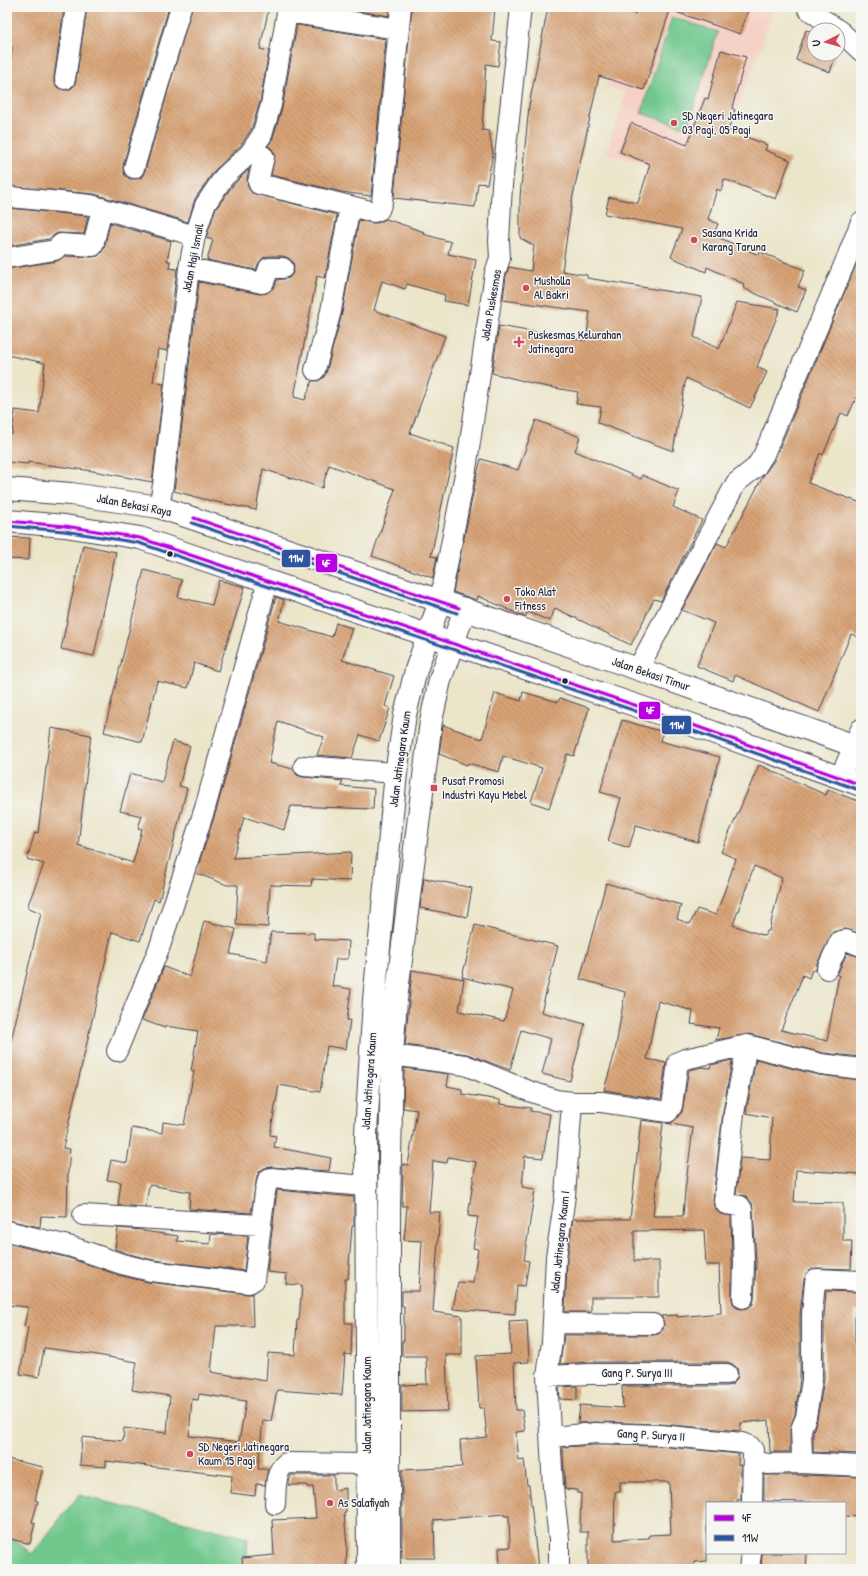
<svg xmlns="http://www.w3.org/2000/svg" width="868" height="1576" font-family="'Patrick Hand',sans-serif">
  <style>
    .built { fill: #f6d1c5 }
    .green { fill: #71c88d; stroke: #4a7564 }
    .building { fill: url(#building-back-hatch); fill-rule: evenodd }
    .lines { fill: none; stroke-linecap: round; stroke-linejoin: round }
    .street-casing { stroke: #403f50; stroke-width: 22 }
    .secondary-casing { stroke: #403f50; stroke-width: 24 }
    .primary-casing { stroke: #403f50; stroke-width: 24 }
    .street { stroke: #fff; stroke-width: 20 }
    .secondary { stroke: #fff; stroke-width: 22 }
    .primary { stroke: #fff; stroke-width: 22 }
    .bus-1-casing { stroke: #f6f6f2; stroke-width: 6 }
    .bus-2-casing { stroke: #f6f6f2; stroke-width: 6 }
    .bus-1 { stroke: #b900e2; stroke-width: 3 }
    .bus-2 { stroke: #2e55a0; stroke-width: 3 }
    .poi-dot { fill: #d1495b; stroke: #f6f6f2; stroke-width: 1.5 }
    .bus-dot { fill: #22223b; stroke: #f6f6f2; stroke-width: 1.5 }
    .labels { text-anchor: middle; stroke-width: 3; stroke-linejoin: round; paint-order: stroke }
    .poi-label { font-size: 12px; fill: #22223b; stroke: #f6f6f2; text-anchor: start }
    .street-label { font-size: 12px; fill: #22223b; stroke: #f6f6f2 }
    .line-badge { stroke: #f6f6f2; stroke-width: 1.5 }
    .badge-label { font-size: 11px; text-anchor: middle; font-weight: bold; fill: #fff }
  </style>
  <defs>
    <pattern id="building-back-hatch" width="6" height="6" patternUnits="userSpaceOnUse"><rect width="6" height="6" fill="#d8a376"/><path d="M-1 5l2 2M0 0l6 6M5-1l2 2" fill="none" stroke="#af8462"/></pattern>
  </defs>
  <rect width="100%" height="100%" fill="#f6f6f2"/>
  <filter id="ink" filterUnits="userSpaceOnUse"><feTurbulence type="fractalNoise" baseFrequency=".025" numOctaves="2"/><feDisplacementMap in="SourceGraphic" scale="8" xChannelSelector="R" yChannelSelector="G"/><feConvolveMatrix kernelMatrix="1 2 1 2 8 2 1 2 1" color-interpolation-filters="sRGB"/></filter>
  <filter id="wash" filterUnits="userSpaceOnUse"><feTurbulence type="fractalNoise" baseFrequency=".012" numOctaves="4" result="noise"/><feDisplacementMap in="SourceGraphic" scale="16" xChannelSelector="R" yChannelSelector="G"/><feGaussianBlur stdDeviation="0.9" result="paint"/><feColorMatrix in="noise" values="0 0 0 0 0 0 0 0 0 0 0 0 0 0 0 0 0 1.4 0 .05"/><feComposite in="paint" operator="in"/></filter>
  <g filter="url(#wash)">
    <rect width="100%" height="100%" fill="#ebe5c9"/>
    <path class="built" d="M632,7H769L774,9L722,154L734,159L722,193L606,153L626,93L606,86Z"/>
    <path class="green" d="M672,17L718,32L687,128L641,113Z
      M79,1495L248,1538L246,1569H7V1534L32,1554Z"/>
    <g id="blocks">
      <path class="building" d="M9,7H64L54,78V83L58,88L64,90H69L74,86L76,81L87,7H169L123,165V170L125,176L130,179H136L142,177L145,171L192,7H269L260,49L269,51L260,102L251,130L241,145L214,171L195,199L188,222L94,194L7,186V77L10,78L12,47L7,46V17Z
        M331,7H389V16Z
        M412,7H495L492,41L501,42L498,66L486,64L482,130L489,131L493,154L487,184L478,183L475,207L394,198Z
        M548,7H606L635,14L637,7H749L740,34L670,10L644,90L599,76L572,200L562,271L587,275V278L702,297L694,337L719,349L737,302L780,309L757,367L767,372L750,408L686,378L673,451L598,423L601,407L576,404L578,392L543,386L492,373L499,326L586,341L590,312L503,300L506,276L509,267L531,271L534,246L520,238V197L529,106Z
        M297,25L386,39L371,196L342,192L271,175L275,154L272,149L268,146L273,138L282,108Z
        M806,30L814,32V54H836L830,72L796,60Z
        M721,50L746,57L732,108L735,110L728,130L767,145L765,150L790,160L776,199L724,179L721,191L717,189L708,219L718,224L713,235L759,255L760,252L805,270L798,287L806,290L797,312L743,288L744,284L707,267L706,272L671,257L682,229L605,214L609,197L638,203L650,164L620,152L631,123L687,145L705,98L708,99Z
        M249,169L247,179L248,187L252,193L337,215L325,278L317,276L294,397L305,400L312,381H318L323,378L326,373L342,313L359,220L372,223H378L386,219L424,232L423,234L451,242L448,254L476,260L468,305L444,301L445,295L407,284L405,289L382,281L374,310L445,336L410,433L454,448L431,556L437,557L433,578L372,556L395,489L329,465L322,488L263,469L256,510L211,501L174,491L199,282L260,294L267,293L275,286L277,280L289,278L293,273L294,268L293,262L288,258L283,256H269L263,258L258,264L256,270L207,260L213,240L206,238L215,210L233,185Z
        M7,208H9L88,216L84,234L57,233L49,239L7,246Z
        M110,223L171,241L167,261H170L169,268L177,269L167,351L158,349L153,382L164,384L152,482L93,471L28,462V464L7,462V434H12L15,410L39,413L45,363L7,355V269L57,261L65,256L92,257L98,256L104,249Z
        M858,260L861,261V387L848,416L841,413L823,455L820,453L808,483L861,503V638L851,634L819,712L735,675L733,681L697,666L714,623L682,610L717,543L726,547L763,476L775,459Z
        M536,420L580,437L575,451L641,479L642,475L679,491L673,507L702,520L661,601L654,599L631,645L555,608L550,621L528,612L525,617L478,596L477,600L453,592L477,474L481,459L518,470Z
        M7,537L30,538L29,560L7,559Z
        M83,545L116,552L94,656L61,649Z
        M144,570L182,580L178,597L212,605L219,580L245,587L218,671L194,663L188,688L157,681L142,742L104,732Z
        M276,597L284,600L279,621L332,637L336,623L352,628L342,660L394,676L385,706L390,708L379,741L360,735L352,758L317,755L324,737L278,721L269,763L293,769L297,775L303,777L343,781L341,786L374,789L373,809L291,806L284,830L244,817L233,858L351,852L350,881L312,879L311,886L270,885L268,927L236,925L238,885H227L196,873L216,811Z
        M523,692L558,702L560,698L589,708L574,756L567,754L549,808L531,802L542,768L503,756L499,772L468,763L467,765L439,754L443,725L482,739L495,693L521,701Z
        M622,720L663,732L660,741L720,757L698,842L636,825L629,848L608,841L621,798L600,792Z
        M51,728L91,735L78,845L133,863L142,829L138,828L142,816L120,811L130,773L162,782L173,741L190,746L179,786L187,788L159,901L154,899L140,941L112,932L63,1148L70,1149L68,1172L67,1217L41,1216L40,1227L7,1220V1058L41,913L27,907L44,864L27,859L35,832L38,833Z
        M759,765L826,795L828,790L861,802V934L845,929L833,932L817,964L816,970H812L809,978L803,975L781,1030L827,1041L839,975H837L847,953L861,957V1057L823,1053L749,1034L716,1040L719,1028L691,1024L693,1011L658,1001L647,1059L666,1063L661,1099L604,1090L615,1052L625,992L580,979L606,883L681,905L677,919L690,924L697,909L716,915L736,859L721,852ZM754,866L782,878L769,931H767L765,936L733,925Z
        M424,878L472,888L467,917L420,908Z
        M204,921L236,929L230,954L267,961L271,932L314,933V939L349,941L348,959H336L332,986L351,989L347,1020H350L346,1049L327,1046L320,1092L279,1085L270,1135L276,1136L274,1147L331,1158L329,1171L272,1167L264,1168L259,1172L257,1176L251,1213L189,1209L190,1192L149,1185L146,1207L118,1205L121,1182L107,1180L111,1160L127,1163L132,1128L162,1133L163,1122L184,1125L194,1071H191L198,1031L166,1026L165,1028L142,1020L164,967L190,977Z
        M475,925L558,946L541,1012L585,1024L570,1081L542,1074L551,1039L521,1030L510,1070L467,1054L405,1045L412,970L464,979L459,1011L504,1021L513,990L462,977Z
        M756,1059L818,1075L861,1080V1174L796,1170L794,1202L843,1203V1241H852L851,1269L816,1268L809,1270L804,1279L800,1315V1379L795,1414L790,1429V1452H770L769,1420L741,1423L740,1431L660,1424L596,1422L578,1423L580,1405L623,1408L622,1386H727L733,1384L737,1379L738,1374L737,1368L732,1364L727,1362H590L560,1364L564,1335H653L659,1334L663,1329L664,1324L661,1316L677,1315V1317L721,1313L719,1265H706L704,1230L634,1231V1261H659V1297H591V1312H565L567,1258L573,1219H630L641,1120L663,1123L653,1216H683L685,1190L693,1128L666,1123L673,1122L682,1112L689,1070L702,1067L710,1068L711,1065L732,1060L723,1112L713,1200L714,1207L720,1214L731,1216L732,1262V1298L733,1303L737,1308L742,1309L748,1308L753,1304L754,1298L756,1262L753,1209L752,1203L746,1196L736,1194L740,1158L770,1160L772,1118L746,1113Z
        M404,1068L449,1074L447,1086L462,1089V1094L500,1100V1104L531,1108L530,1111L550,1114L543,1158L525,1156L522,1187L535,1189L524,1260L529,1261L525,1286L517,1285L515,1314L453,1309L458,1282L473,1283L478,1249L473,1248L478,1217L468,1216L476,1162L448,1157L447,1163L433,1161L429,1212H440L433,1312L462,1316V1355H446L448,1411L402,1412V1385L427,1384L426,1356H402V1341H404V1306H402V1291H419L422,1241L404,1240L407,1206H402L403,1164L408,1165L417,1110L403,1108Z
        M277,1190L354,1197V1226H352L348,1279H345V1323H352L351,1355L345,1354L342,1395L277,1390L271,1421L263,1420L258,1469H268L265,1485L256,1484L255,1496L231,1493L232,1476L106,1461V1467L80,1465L82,1437L123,1441L124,1428L167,1433L170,1396L132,1390L137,1362L91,1354L44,1348L39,1377L20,1374L28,1327L24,1326L28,1307L7,1305V1243L69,1258L118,1275L148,1282L248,1294H252L253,1326H216L211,1372L266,1381L268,1353L295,1355L297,1320H299L302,1285L286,1284L287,1274L267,1272ZM199,1394L246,1401L239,1442L189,1436L192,1399L198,1400Z
        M118,1228L143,1230V1231L178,1236L177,1241L210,1244L211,1234L248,1236L244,1271L153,1260L125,1253L115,1249Z
        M826,1291L861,1292V1311H855V1347H861V1454L813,1452V1431L817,1419L824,1380V1316Z
        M527,1320L529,1362L514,1363L516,1410H522L525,1431L516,1432L519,1461L524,1460L527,1485H529L538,1569H500L499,1548L510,1547L509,1516H504V1514L434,1520L435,1558H402V1470L462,1467L460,1440L487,1437L484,1408H479L476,1356L511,1354L509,1321Z
        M577,1386V1400L560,1399L559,1387Z
        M596,1445L659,1446L739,1454L738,1465H741V1500H737V1503H707V1561L694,1562V1569H649V1567L588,1569V1532H580L581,1493H577V1490L565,1489L563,1454V1447ZM620,1482H669L671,1534L649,1535V1538L614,1540L615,1492H620Z
        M7,1459L43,1467L35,1500L38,1501L32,1522L35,1523L30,1544L7,1538Z
        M291,1475H334V1490L346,1488V1513H344L347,1546L346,1569H243L242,1558L274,1555L272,1520L316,1518L313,1487H307V1485H288Z
        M764,1475H801L861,1477V1517L845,1516V1503L764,1501Z
        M762,1553H807L806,1569H761Z"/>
    </g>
  </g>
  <g filter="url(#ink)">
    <use href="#blocks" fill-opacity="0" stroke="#403f50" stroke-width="1"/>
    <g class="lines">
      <g class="street-casing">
        <path id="street" d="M808,9L841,32L861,51
          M287,12L399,29
          M65,79L76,7
          M250,153L263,156L264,157L258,182L259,184L350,206
          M134,168L181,7
          M10,197L91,205L195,236
          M7,258L55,250L61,244L93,246L102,208
          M189,268L262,283L264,282L269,268H283
          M315,370L331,311L350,206L374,212L379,210L382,202L401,7
          M159,507L163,485L189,268L195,236L205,205L224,177L250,153L262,135L271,105L288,7
          M440,601L466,469L495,273L500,258L499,241L502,185L521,7
          M638,669L736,483L756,467L764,454L844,265L861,222
          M304,766L396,773
          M840,778L861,729
          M827,969L840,941L846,940L861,946
          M117,1051L160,946L205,808L268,581
          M392,1055L465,1065L529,1091L556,1100L572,1102H602L668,1112L672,1106L678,1062L685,1059L747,1045L821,1064L861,1069
          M83,1215L261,1225
          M7,1231L72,1247L122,1264L151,1271L249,1283L254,1280L265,1192L268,1179L271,1178L366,1186
          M743,1298L744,1262L742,1209L740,1206L726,1204L724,1201L734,1113L747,1045
          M553,1323L653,1324
          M547,1376L590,1374H727
          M551,1437L596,1433L660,1435L742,1443L750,1446L753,1450L752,1503
          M753,1461L768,1464L801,1463L802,1456L801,1429L806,1417L812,1380V1315L815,1282L816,1279H818L861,1281
          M801,1463L861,1466
          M275,1504C276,1491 274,1472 286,1463L367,1464
          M559,1569V1539L553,1488L547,1376L552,1342L556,1257L565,1196L572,1102
          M749,1569L751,1553"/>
      </g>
      <g class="secondary-casing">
        <path id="secondary" d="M368,1569L366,1134L374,1000L396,773L405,715L416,670L440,601
          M389,1569V1210L392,1055L396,1000L431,721L440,680L465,609"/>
      </g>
      <g class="primary-casing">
        <path id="primary" d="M7,489L71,494L159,507L440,601L638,669L861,748
          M7,521L65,526L140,538L673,718L861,785"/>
      </g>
      <use href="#street" class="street"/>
      <use href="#secondary" class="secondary"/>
      <use href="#primary" class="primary"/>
      <g class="bus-1-casing">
        <path id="bus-1" d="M194,518L459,608
          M7,521L65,526L140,538L673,718L861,785"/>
      </g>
      <g class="bus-2-casing">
        <path id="bus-2" d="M192,523L457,613
          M7,526L64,531L139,543L671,723L859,790"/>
      </g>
      <use href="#bus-1" class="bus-1"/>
      <use href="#bus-2" class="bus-2"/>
    </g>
  </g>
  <g class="poi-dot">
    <circle cx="674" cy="123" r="4"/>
    <circle cx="694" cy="240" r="4"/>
    <circle cx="526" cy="288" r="4"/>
    <path d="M517 336h4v4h4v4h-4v4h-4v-4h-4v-4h4z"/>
    <circle cx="507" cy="599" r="4"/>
    <rect x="430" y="784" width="8" height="8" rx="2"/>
    <circle cx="190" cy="1454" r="4"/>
    <circle cx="330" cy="1503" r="4"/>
  </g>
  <g class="bus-dot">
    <circle cx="170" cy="554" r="3.5"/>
    <circle cx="565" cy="681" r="3.5"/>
  </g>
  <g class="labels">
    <g class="poi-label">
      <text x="682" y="120">SD Negeri Jatinegara<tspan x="682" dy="14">03 Pagi, 05 Pagi</tspan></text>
      <text x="702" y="237">Sasana Krida<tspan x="702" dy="14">Karang Taruna</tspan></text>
      <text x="534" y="285">Musholla<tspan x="534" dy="14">Al Bakri</tspan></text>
      <text x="528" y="339">Puskesmas Kelurahan<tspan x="528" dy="14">Jatinegara</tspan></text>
      <text x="515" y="596">Toko Alat<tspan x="515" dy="14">Fitness</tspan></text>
      <text x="442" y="785">Pusat Promosi<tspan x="442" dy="14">Industri Kayu Mebel</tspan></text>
      <text x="198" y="1451">SD Negeri Jatinegara<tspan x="198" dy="14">Kaum 15 Pagi</tspan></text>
      <text x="338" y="1507">As Salafiyah</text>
    </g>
    <g class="street-label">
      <text transform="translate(193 258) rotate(-79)" y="4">Jalan Haji Ismail</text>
      <text transform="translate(491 305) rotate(-80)" y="4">Jalan Puskesmas</text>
      <text transform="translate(134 505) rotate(11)" y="4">Jalan Bekasi Raya</text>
      <text transform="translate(651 674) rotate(19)" y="4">Jalan Bekasi Timur</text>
      <text transform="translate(400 759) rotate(-82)" y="4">Jalan Jatinegara Kaum</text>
      <text transform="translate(369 1081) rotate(-86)" y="4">Jalan Jatinegara Kaum</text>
      <text transform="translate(560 1242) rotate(-84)" y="4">Jalan Jatinegara Kaum I</text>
      <text x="637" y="1377">Gang P. Surya III</text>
      <text transform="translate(367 1405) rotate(-90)" y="4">Jalan Jatinegara Kaum</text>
      <text transform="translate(651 1435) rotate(3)" y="4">Gang P. Surya II</text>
    </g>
  </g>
  <g class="line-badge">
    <rect x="281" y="549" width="30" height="19" rx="4" fill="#2e55a0"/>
    <rect x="315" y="553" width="23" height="20" rx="4" fill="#b900e2"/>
    <rect x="638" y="701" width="23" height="19" rx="4" fill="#b900e2"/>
    <rect x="661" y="715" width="31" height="20" rx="4" fill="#2e55a0"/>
  </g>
  <g class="badge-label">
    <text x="296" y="562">11W</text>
    <text x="326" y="567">4F</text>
    <text x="650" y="714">4F</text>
    <text x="677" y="729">11W</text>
  </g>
  <rect width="868" height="1576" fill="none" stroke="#f6f6f2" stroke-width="24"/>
  <rect x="706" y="1502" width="140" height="52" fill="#f6f6f2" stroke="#a1a1a9"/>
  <rect x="714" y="1515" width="20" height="6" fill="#b900e2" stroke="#a1a1a9"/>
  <text x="742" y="1522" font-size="12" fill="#22223b">4F</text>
  <rect x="714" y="1535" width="20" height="6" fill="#2e55a0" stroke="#a1a1a9"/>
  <text x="742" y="1542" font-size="12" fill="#22223b">11W</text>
  <g transform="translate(826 42) rotate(264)"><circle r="19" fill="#f6f6f2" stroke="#a1a1a9"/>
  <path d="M0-3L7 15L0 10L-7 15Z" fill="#d1495b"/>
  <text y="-6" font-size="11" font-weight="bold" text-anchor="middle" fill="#22223b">U</text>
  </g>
</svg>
